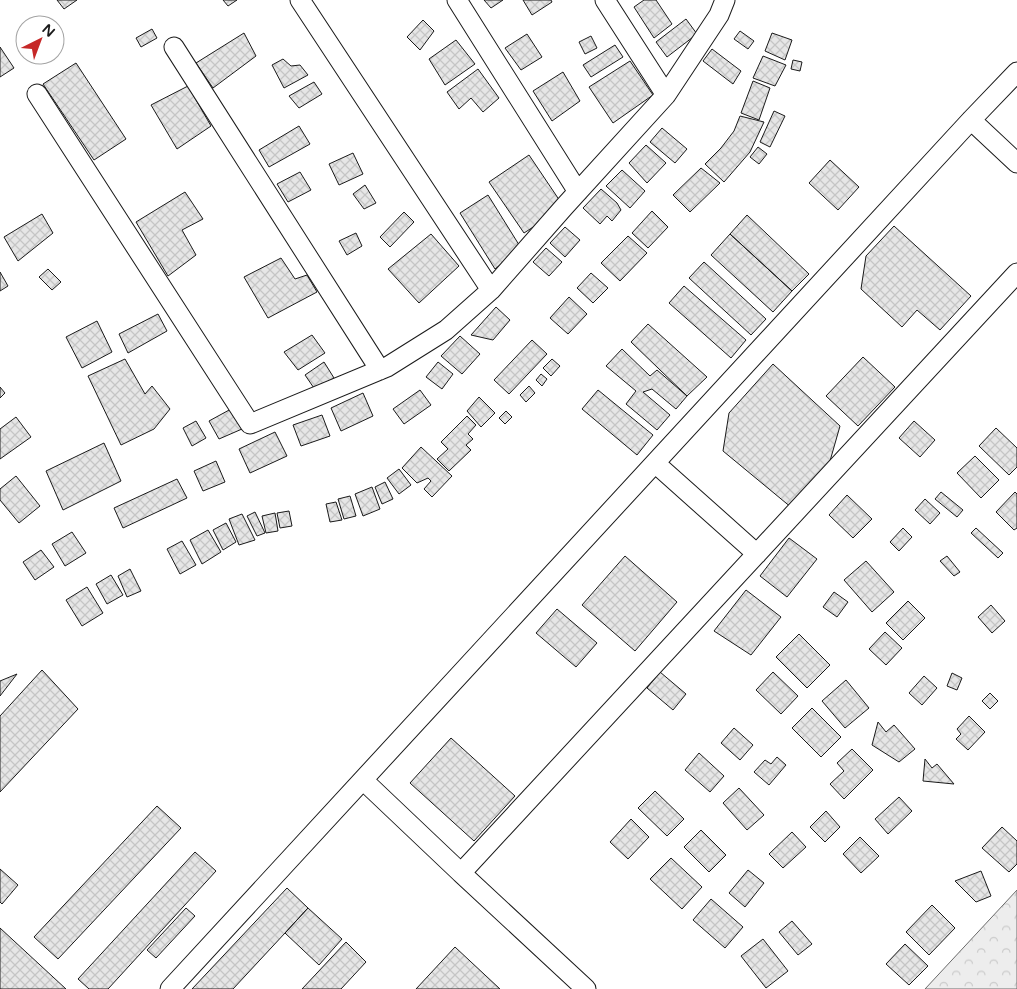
<svg xmlns="http://www.w3.org/2000/svg" width="1017" height="989" font-family="'Varela Round',sans-serif">
  <style>
    .forest { fill: url(#forest-crowns); stroke: #6a6a6a }
    .building { fill: url(#building-cross-hatch); stroke: #1a1a1a }
    .lines { fill: none; stroke-linecap: round; stroke-linejoin: round }
    .street-casing { stroke: #1a1a1a; stroke-width: 21 }
    .street { stroke: #fff; stroke-width: 19 }
  </style>
  <defs>
    <pattern id="forest-crowns" width="20" height="18" patternUnits="userSpaceOnUse" patternTransform="scale(1.25)"><rect width="20" height="18" fill="#ededed"/><path d="M2 6a3 3 0 1 1 6 0M12 15a3 3 0 1 1 6 0" fill="none" stroke="#cbcbcb"/></pattern>
    <pattern id="building-cross-hatch" width="8" height="8" patternUnits="userSpaceOnUse" patternTransform="scale(1.25)"><rect width="8" height="8" fill="#e6e6e6"/><path d="M0 0l8 8M0 8l8-8" fill="none" stroke="#c5c5c5"/></pattern>
  </defs>
  <rect width="100%" height="100%" fill="#fff"/>
  <path class="forest" d="M1017,890V989H925Z"/>
  <path class="building" d="M57,0H77L64,9Z
    M223,0H237L228,6Z
    M484,0H503L491,8Z
    M523,0H551L552,2L532,15Z
    M644,0H656L672,24L654,38L634,7Z
    M686,19L697,34L667,57L656,42Z
    M423,20L434,31L420,50L407,37Z
    M152,29L157,38L141,47L136,38Z
    M740,31L754,41L748,49L734,39Z
    M244,33L256,56L213,88L196,63Z
    M772,33L792,40L785,60L765,51Z
    M527,34L542,57L521,70L505,48Z
    M591,36L597,48L585,54L579,42Z
    M456,40L475,64L445,85L429,59Z
    M615,45L623,57L591,77L583,65Z
    M0,47L14,68L0,77Z
    M712,49L741,71L733,84L703,61Z
    M763,56L786,65L775,86L753,78Z
    M283,59L291,66L300,65L308,75L284,88L272,65Z
    M793,60L802,62L800,71L791,69Z
    M630,61L653,95L613,123L589,87Z
    M76,63L126,139L94,160L43,84Z
    M478,69L499,98L483,112L471,98L459,109L447,92Z
    M563,72L580,101L552,121L533,91Z
    M753,81L770,88L759,120L741,113Z
    M314,82L322,94L299,108L289,96Z
    M188,86L211,126L177,149L151,105Z
    M774,111L785,116L770,147L760,142Z
    M740,116L764,122L750,152L724,182L705,164L721,148L734,131Z
    M299,126L310,144L269,167L259,150Z
    M662,128L687,149L675,163L650,142Z
    M646,145L666,163L647,183L629,163Z
    M758,147L767,154L759,164L750,157Z
    M353,153L363,174L339,185L329,164Z
    M529,155L564,207L524,233L489,182Z
    M830,160L859,187L838,210L809,183Z
    M701,168L720,183L690,212L673,195Z
    M622,170L645,191L630,208L606,186Z
    M300,172L311,190L288,202L277,184Z
    M365,185L376,203L364,209L353,194Z
    M601,189L617,203L621,210L612,221L607,216L600,224L583,208Z
    M185,192L203,219L182,230L196,255L168,276L136,222Z
    M488,195L521,248L495,269L460,213Z
    M652,211L668,227L648,248L632,233Z
    M404,212L414,222L390,247L380,237Z
    M42,214L53,233L18,261L4,237Z
    M747,215L809,274L792,291L730,234Z
    M894,226L971,296L940,330L917,310L902,327L861,289L866,256Z
    M565,227L580,240L565,257L550,243Z
    M356,233L362,246L347,255L339,241Z
    M431,234L459,266L419,303L388,269Z
    M730,234L792,291L773,312L711,255Z
    M628,236L647,253L620,281L601,263Z
    M546,248L562,262L549,276L533,262Z
    M281,258L295,279L307,275L317,292L268,318L244,277Z
    M704,262L766,319L751,335L689,278Z
    M48,269L61,282L52,290L39,277Z
    M0,272L8,286L0,291Z
    M591,273L608,288L593,303L577,288Z
    M684,286L746,340L731,358L669,303Z
    M569,297L587,314L568,334L550,318Z
    M496,307L510,320L493,340L471,335Z
    M158,314L167,331L128,353L119,334Z
    M97,321L112,352L82,368L66,337Z
    M648,324L707,377L687,396L631,342Z
    M312,335L325,353L298,370L284,352Z
    M460,336L480,354L462,374L441,356Z
    M532,340L547,354L509,394L494,380Z
    M622,349L650,376L657,370L687,396L676,409L652,389L643,392L670,415L657,430L626,404L636,391L606,366Z
    M863,357L895,387L858,426L826,396Z
    M125,359L145,394L152,386L170,409L154,429L121,445L88,376Z
    M552,359L560,366L551,376L543,368Z
    M324,362L334,378L316,391L305,375Z
    M438,362L453,374L442,389L426,377Z
    M773,364L840,426L830,461L792,508L723,451L729,413Z
    M541,374L547,379L542,386L536,380Z
    M529,386L535,393L526,402L520,395Z
    M0,387L5,393L0,398Z
    M420,390L431,405L404,424L393,409Z
    M598,390L653,435L637,455L582,409Z
    M363,393L373,416L341,431L331,408Z
    M479,397L495,413L481,427L467,411Z
    M231,409L242,429L219,439L209,421Z
    M506,411L512,417L505,424L499,418Z
    M322,415L330,436L301,446L293,425Z
    M467,416L476,425L468,434L473,439L466,445L471,450L449,471L437,459L448,449L441,442Z
    M16,417L31,437L0,459V429Z
    M196,421L206,438L192,446L183,428Z
    M914,421L935,440L920,457L899,438Z
    M996,428L1017,448V467L1009,475L979,446Z
    M275,432L287,456L250,473L239,449Z
    M104,443L121,481L63,510L46,471Z
    M421,447L452,476L432,497L424,489L431,481L428,478L417,483L402,468Z
    M975,456L999,480L981,498L957,473Z
    M216,461L225,482L203,491L194,471Z
    M399,469L411,485L399,494L387,478Z
    M16,476L40,506L19,523L0,500V489Z
    M177,479L187,498L123,528L114,508Z
    M385,482L393,499L382,504L375,487Z
    M372,487L380,509L363,516L355,494Z
    M941,492L963,510L957,517L935,499Z
    M1015,492L1017,494V528L1014,530L996,512Z
    M847,495L872,519L853,538L829,515Z
    M350,496L356,516L344,519L338,499Z
    M925,499L940,513L930,524L915,510Z
    M336,502L342,520L330,522L326,504Z
    M289,511L292,526L280,528L277,513Z
    M255,512L265,533L257,536L247,516Z
    M275,513L278,531L266,533L262,516Z
    M242,514L255,540L239,545L229,519Z
    M226,523L236,542L223,550L213,530Z
    M903,528L912,537L899,551L890,542Z
    M976,528L1003,553L998,558L971,533Z
    M208,530L221,552L202,564L190,540Z
    M72,532L86,553L65,566L52,544Z
    M789,538L817,559L787,597L760,576Z
    M182,541L196,565L180,574L167,549Z
    M41,550L54,567L35,580L23,562Z
    M625,556L677,602L635,651L582,605Z
    M947,556L960,572L954,576L940,561Z
    M866,561L894,592L872,612L844,580Z
    M130,569L141,591L127,597L118,576Z
    M111,575L123,595L107,604L96,584Z
    M87,587L103,613L82,626L66,600Z
    M746,590L781,617L751,655L714,631Z
    M834,592L848,602L837,617L823,607Z
    M908,601L925,618L903,640L886,623Z
    M991,605L1005,621L992,633L978,617Z
    M557,609L597,643L576,667L536,633Z
    M885,632L902,648L886,665L869,649Z
    M799,634L830,665L807,688L776,657Z
    M42,670L78,709L0,792V716Z
    M660,672L686,694L673,710L647,688Z
    M773,672L798,696L781,714L756,690Z
    M952,673L962,678L957,690L947,686Z
    M17,674L0,696V681Z
    M924,676L937,688L922,705L909,693Z
    M846,680L869,708L845,728L822,701Z
    M990,693L998,701L990,709L982,701Z
    M812,708L841,737L821,757L792,728Z
    M969,716L985,732L968,750L956,739L961,734L957,729Z
    M878,722L886,732L894,725L915,749L899,762L872,745Z
    M734,728L753,745L740,760L721,743Z
    M451,738L515,796L474,841L410,783Z
    M852,749L873,770L844,799L830,784L844,771L837,763Z
    M699,753L724,776L710,792L685,770Z
    M777,757L786,765L769,785L754,772L765,760L771,764Z
    M925,759L932,768L937,764L954,784L923,781Z
    M739,788L764,815L747,830L723,803Z
    M655,791L684,819L667,836L638,808Z
    M899,797L912,811L888,834L875,819Z
    M157,806L181,828L58,959L34,937Z
    M826,811L840,827L825,842L810,827Z
    M631,819L649,837L628,859L610,842Z
    M1002,827L1017,841V864L1009,872L982,848Z
    M701,830L726,855L709,872L684,847Z
    M792,832L806,847L783,868L769,854Z
    M860,837L879,856L861,873L843,854Z
    M195,852L216,871L108,989H89L78,979Z
    M671,858L702,887L682,909L650,879Z
    M0,869L18,885L2,904L0,902Z
    M748,870L764,883L745,907L729,893Z
    M981,871L991,896L976,902L955,881Z
    M287,888L308,908L285,933L233,989H192Z
    M711,899L743,927L725,948L693,920Z
    M932,905L955,928L929,955L906,932Z
    M186,908L195,916L156,958L147,950Z
    M308,908L342,939L319,965L285,933Z
    M792,921L812,944L798,955L779,932Z
    M0,928L66,989H0Z
    M763,939L788,971L766,988L741,956Z
    M346,942L366,962L341,989H302Z
    M905,944L928,966L909,985L886,964Z
    M455,947L500,989H416Z"/>
  <g class="lines">
    <g class="street-casing">
      <path id="street" d="M300,0L491,290
        M457,0L578,192
        M605,0L666,95
        M174,47L380,370
        M37,94L250,424L387,367L446,330L491,290L564,207L666,95L719,15L725,0
        M971,120L1017,163
        M655,463L757,554
        M363,780L461,873L1017,273
        M461,873L586,989
        M170,989L971,120L1017,72"/>
    </g>
    <use href="#street" class="street"/>
  </g>
  <g transform="translate(40 40) rotate(42)"><circle r="24" fill="#ffffff" stroke="#a3a3a3"/>
  <path d="M0-4L9 19L0 12L-9 19Z" fill="#c62828"/>
  <text y="-8" font-size="14" font-weight="bold" text-anchor="middle" fill="#1a1a1a">N</text>
  </g>
</svg>
